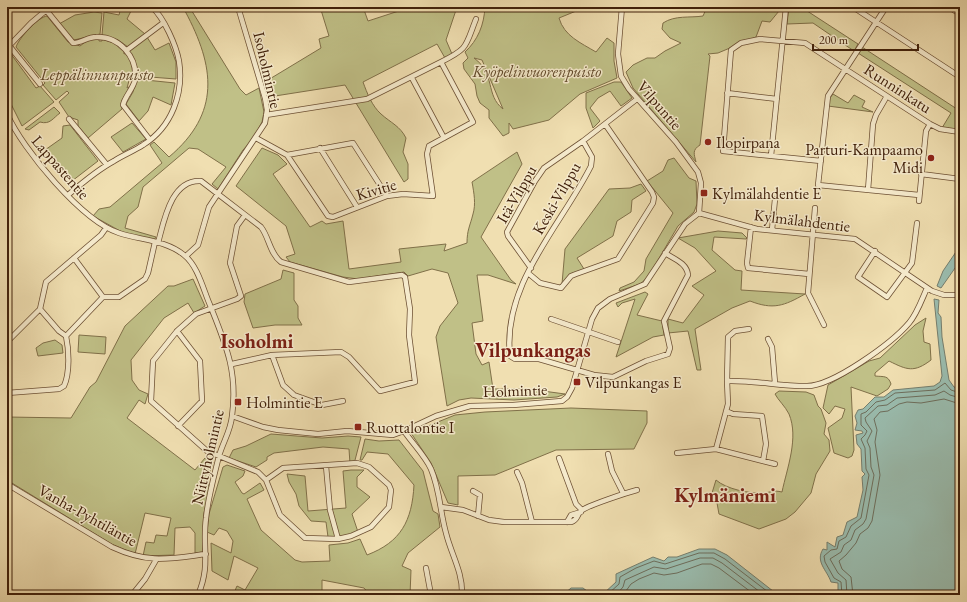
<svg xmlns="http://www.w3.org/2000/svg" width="967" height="602" font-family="'EB Garamond',serif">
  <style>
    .green { fill: #c0c087; stroke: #807049; fill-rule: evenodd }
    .water { fill: #9abcae; stroke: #767e6d }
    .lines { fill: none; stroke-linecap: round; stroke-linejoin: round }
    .shore { stroke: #6e6e5c; stroke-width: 1 }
    .minor-casing { stroke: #6d5034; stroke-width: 6 }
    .minor { stroke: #f5eacc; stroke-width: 4.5 }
    .poi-dot { fill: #8f2418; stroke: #f5eacc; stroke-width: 1.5 }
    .labels { text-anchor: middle; stroke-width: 3; stroke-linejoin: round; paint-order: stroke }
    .street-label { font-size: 16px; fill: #41210b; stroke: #f5eacc }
    .park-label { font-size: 16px; font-style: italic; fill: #61492a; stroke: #f5eacc }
    .poi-label { font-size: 16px; fill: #41210b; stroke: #f5eacc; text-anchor: start }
    .district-label { font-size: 20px; font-weight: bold; fill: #7a1f14; stroke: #f5eacc }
  </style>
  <rect width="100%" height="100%" fill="#f0dfb1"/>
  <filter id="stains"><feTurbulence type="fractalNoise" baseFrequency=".005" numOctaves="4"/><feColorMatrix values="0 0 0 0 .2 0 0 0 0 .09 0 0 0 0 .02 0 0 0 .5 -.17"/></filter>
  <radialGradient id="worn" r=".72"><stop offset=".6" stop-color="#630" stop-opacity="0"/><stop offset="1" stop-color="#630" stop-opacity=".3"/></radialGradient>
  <path class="green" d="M121,7H133L127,19L145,34L128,47L118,40L102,35L104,12L119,15Z
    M330,7H363L368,21L411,7H457L446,40L452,54L445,58L437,44L363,82C367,93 372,106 381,114C391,123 400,126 406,138L403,152L408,164V179L404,182L345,85L275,96L268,80L321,48L319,39L329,36L321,10Z
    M485,7H586L559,18C564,36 581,43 596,52L607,38L614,43V61L617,78L580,94L549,120L513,129L509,123V133L503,136L489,118V110L480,103L477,96L475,84L464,69L463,63L468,58L465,52C478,40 484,25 485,7ZM474,58L482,60L503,109C485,95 496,74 474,58Z
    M707,7H783L782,11H779L770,22L762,21L756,37L718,53L708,54L710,56L700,145C692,150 694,154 696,162L633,88L626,72L633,65L647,58H655L665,51L681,43L670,38L662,29L663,23C675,15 690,18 703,16Z
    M789,7H801L858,44L854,51L813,23L787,24Z
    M190,8L240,89L246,95L259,88L264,112L262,122L253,139L243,150L218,189L212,184L226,167L198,149L189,148L143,187L138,207L128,216L125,228L156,237L154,240L122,232L93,216L99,209L110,207L162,163L150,145L154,142L169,157C221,113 215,67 185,11Z
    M94,12L102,13L100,34L74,40L59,24L75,15Z
    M47,16L68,42L80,46L88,40L99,38V41H102V39L117,44L124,50V54L126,53L132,63L133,77H130L127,88L131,86L122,100V109L88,138L78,126V120L69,117L59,102L69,93L67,91L56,100L43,85L45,83L16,47C19,38 38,17 47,16Z
    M147,37L155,50L169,43L176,62V79L137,76L135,61L129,51Z
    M862,47L960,111V130L942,128L951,113L858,53Z
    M11,54L36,88L40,86L54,102L22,126L7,96V58Z
    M136,79L175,83L171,105L153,97L148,111L139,121L126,104L133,92Z
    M614,82H621L632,98L621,106L610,91L598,98L590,108L600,121L593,128L586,108V93Z
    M833,94L848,103L854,95L865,101L862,107L873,112L828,106L829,99Z
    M54,107L60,113C53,118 50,125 40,122L29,130L25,129Z
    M132,123L146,139L123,152L111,137Z
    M70,125L98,161L72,181L45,150L62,138L63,126Z
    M262,148L278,155L287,164L273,174L310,227L322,221L326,224L343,221L349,269L401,262L399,249L446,244L444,251L467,243C467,230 470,226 473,214C476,204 474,193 472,182L517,152L522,164L481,237L511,280L516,284L488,275H477L483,321L472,323L476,354L482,365L489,362L493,389H528L565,394L557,397L514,400L471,398L459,400L447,406L436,337L440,326L458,303L448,273L432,269L408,276L404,272L358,279L343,277L290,262L286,257L295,254L286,226L236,186Z
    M674,158L689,178L696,181L697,204L694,212L678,226L648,277L640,284L619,291L620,288L634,282L644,271L646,259L673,213L647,181L663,171L668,160Z
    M641,184L646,191L632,200L631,212L617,221L613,236L577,258L584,269L562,284L565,249L609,189L630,188Z
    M718,231L742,233L747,238L746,239L714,237L712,250L735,270L742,271L741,290L805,294C784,306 773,310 750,301L732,308L695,329L701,370H697L688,331L668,333V319L683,323L704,295L692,286L716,271L695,248L678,238Z
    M283,270L294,273V300L298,306V318L302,325H275L253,328L244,302L245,294L281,279Z
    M193,279L205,306L194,313L188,303L164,318L131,360L132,380L139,390L148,394L145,404L139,400L127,418L195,470L205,458L213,462L207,482L210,488L204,513L203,552L195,553V533L190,527L175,528L174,555L143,556L146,542L154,543L156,535L167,536L171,518L145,513L135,554L113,545L7,480V417L71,418L90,387L96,382L125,326L168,286H174Z
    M645,292L648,294L637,315L662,321L664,335L653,337L616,357L635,299L622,303L618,307L616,303Z
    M926,318L923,331L924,342L930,344L931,360C914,373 907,370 889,361L875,373V376C884,377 888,375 891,384L888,389L877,396L851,387L854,450L852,456L848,458L834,453L828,428L842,418L845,409L835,406L829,414L823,408L828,385L869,361L880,358L915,325Z
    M79,335L106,337L105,354L78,352Z
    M55,340L62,345L63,353L38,356L36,348L43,343Z
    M779,391L806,392L814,395L818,406L821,409L826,423L824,434L829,440L830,451L816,474L811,493L795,512L786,519L759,529L719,514L717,503L712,493L716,480C726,489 750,494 764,493C772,492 773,490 782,492C787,468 799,438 789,414C785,406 778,400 775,394Z
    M571,408L647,411V423L634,449L556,450L495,475L458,476V505L448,503L431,463L411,433L455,415L485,412Z
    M271,434L322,438L348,436L361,437L354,464H350L349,449L323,447L274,453L267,457V460L256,467L229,458L233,450L246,446Z
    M365,439L379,441L399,440L423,471L433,511L438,514L440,527L408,553L402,566L411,570L410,595H370L364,588L322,580V595H233L237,586L245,590L258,568L234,556L228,580L212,571L211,543L231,553L233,541L227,531L219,528L214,535L207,532L209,514L223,467L227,465L245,471L243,476L235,482L242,493L244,494L260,483L264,490L247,499L261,530L295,560L302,562L330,561L329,545L348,543L360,539L367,555C401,542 412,521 414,485L388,454L367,452L362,460H360Z
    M351,470H364L357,477V487L370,497L352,514L358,532L341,537H328L326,522L311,521L299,506L296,494L289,482L287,474L305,476L308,511L346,508L343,471Z"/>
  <path class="water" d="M960,246V261L941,288L937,286L943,271Z
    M934,299L939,300L938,313L941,317L942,337L949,380L954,387L960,389V595H840L838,593V583L831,582C827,570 815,562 823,549L827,550V542L835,547L837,537L843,535L847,522L857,517L863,490L862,477L865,474L862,471L861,449L857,444L856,435L863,433L862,431L855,430L857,423L855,416L858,410L863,409L875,397H884L893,390L934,386L940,382L942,376Z
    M699,549H715L727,555L778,595H602L616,582V574L653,557L664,561L668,557H677Z
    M571,588H583L591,594L598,595H563Z"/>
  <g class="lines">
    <path class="shore" d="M607,595L619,584L620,577L636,568L654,561L665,564L699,553H714L725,559L772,595
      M616,595L623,587L625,580L654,567L666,569L700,558H713L722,563L764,595
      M623,595L631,584L639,579L654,573L664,575L677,573L702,564H711L719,568L755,595
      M842,595L841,582L834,578L825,562L824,556L831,550L837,549L839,541L846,537L851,526L861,518L869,475L866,469L865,448L861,439L865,435L867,431L861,425V414L866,412L876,402L885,400L895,393L935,390L945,383L951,390L960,393
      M847,595L846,580L838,573L830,559L841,552L844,545L851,540L855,530L863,524L866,519L874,475L871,467L870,448L867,441L872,431L866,422L865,418L878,406L887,405L897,398L935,395L944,391L950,395L960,398
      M853,595L851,577L842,569L839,561L846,555L856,543L860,534L868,528L872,521L880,475L875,442L877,430L874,419L880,412L888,411L899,404L907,402L921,403L944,399L960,404"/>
    <g class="minor-casing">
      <path id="minor" d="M622,7L618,54L621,76L629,89L676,142L698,172L701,183L699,213
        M853,7L960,77
        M886,7L828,96L818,185L919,195
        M949,7L960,14
        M46,10L73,43C81,43 88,37 96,37C119,36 138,57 135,80C133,89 125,96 123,105L150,140
        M7,43L40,84
        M7,48L31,23L50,7
        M127,50L163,23
        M412,78L444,138
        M727,93L777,99
        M7,114C23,150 82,221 119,233C140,240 166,240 184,255C198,266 203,289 210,305C226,345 238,372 232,416C231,430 223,442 219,456C214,476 208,498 206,518C202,548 211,565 198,595
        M266,115L367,99L441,62
        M69,119L107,165
        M256,138L287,155L328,216L333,217L387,196L403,194L433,196L427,154L429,146L473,122L441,62C469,48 465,47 476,19
        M583,141L592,157L591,166C561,226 502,284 510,356L515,359H539L594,375L613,377L646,361L668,354L670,348L664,321L688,275C687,263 674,259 665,253
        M320,148L357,207
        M287,155L353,143L387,196
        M771,156L786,7
        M821,161L723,151L731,50L741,43L760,39L805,43L930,124L940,129L960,132
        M921,174L960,179
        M868,190L873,124L876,115L887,96
        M68,195C82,183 97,170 114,161C123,155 134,151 143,145C172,127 184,93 179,61C176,45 164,18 152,7
        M919,201L926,131L930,124
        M815,208L808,293L824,325
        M699,213L757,229L855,239L932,291L944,295H960
        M245,215L237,226L230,263L241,296L237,299L196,314L177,331L153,361L151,401L207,451L258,472L266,480L280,515L305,538L338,539L351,536L371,527L389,507L391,490L389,485L369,467L357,463L283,468L266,480
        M751,227L747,263L748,268L809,274
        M772,230L775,199
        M158,243C164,221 171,179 201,181L261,227C269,237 270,254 281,262L349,282L402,275L405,277L410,309L409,335L415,382L380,391L349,357L341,352L272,355L232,364
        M875,251L858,277L887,297L912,263L917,223
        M186,256L198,245L209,207L265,123L267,110L265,98L238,7
        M74,258L103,297
        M531,268L508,236L507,232L535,181L544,168L583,141L637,99
        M528,273L540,283L561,288L571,276L576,274L618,259L653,203L654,197L652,192L605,124
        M103,297H119L145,279L148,273L155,242
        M40,309L59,331L66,336
        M551,319L618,342
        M177,331L200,361L202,401L178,426
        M768,339L772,347L775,383
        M7,342L40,309L46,282L101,235L106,228
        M272,355L283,385L294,395L322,405L343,401
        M727,381L728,337L735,331L749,329
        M7,393L59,389L64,386C70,373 69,350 66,336L103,297
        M232,416L263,427L278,430L318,434L347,431L393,435L404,431L436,416L470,406L513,405L562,401L567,397L572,388L592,319L598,308L610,299L645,284L685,224L699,213
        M404,431C413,444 425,456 431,469C440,490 440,512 446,533C451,554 463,572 462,595
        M716,449L728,404L727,381C753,380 779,386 806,386C832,387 892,343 909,323C917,314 922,299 927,288
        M677,453L716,449L763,461L766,444L762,416L733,414L726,411
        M608,454L612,471L623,493
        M559,458L576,504L582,510
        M763,461L775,464
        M326,466L330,510L338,539
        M517,472L522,483L532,522
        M7,484L112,547C149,564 168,559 206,554
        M473,491L480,495L478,516
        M441,507L463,510L489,520L504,522H571C578,520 576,516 581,511C586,506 629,492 637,490
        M567,522L571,515L581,512
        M426,568L431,595
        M132,595L145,579L156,560"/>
    </g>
    <use href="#minor" class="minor"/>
  </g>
  <g class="poi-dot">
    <circle cx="708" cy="142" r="4"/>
    <circle cx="931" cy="158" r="4"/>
    <rect x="700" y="189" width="8" height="8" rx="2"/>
    <rect x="573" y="378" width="8" height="8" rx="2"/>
    <rect x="234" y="398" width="8" height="8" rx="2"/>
    <rect x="354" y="423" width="8" height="8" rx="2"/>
  </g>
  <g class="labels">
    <g class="street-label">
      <text transform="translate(268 70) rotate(77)" y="6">Isoholmintie</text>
      <text transform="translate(898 88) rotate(33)" y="6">Runninkatu</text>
      <text transform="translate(660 105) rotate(49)" y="6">Vilpuntie</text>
      <text transform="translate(61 167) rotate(49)" y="6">Lappastentie</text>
      <text transform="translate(376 189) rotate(-16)" y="6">Kivitie</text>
      <text transform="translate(516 194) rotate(-60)" y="6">Itä-Vilppu</text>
      <text transform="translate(556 198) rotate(-60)" y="6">Keski-Vilppu</text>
      <text transform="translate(802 220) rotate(7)" y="6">Kylmälahdentie</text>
      <text transform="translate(515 390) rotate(-2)" y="6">Holmintie</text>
      <text transform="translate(207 457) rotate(-77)" y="6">Niittyholmintie</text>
      <text transform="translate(88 515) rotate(29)" y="6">Vanha-Pyhtiläntie</text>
    </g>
    <g class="park-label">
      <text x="537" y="77">Kyöpelinvuorenpuisto</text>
      <text x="97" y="80">Leppälinnunpuisto</text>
    </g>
    <g class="poi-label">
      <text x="716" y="148">Ilopirpana</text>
      <text x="923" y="155" text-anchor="end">Parturi-Kampaamo<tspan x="923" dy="18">Midi</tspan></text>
      <text x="712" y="199">Kylmälahdentie E</text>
      <text x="585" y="388">Vilpunkangas E</text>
      <text x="246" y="408">Holmintie E</text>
      <text x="366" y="433">Ruottalontie I</text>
    </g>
    <g class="district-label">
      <text x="257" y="348">Isoholmi</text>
      <text x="533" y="357">Vilpunkangas</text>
      <text x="725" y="502">Kylmäniemi</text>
    </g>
  </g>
  <rect width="967" height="602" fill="none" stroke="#f0dfb1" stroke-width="24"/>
  <rect x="8" y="8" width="951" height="586" fill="none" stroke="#41210b" stroke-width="2"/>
  <rect x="12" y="12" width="943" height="578" fill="none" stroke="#41210b"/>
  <path d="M813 44v6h105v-6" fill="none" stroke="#41210b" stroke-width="2"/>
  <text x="819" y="44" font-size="12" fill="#41210b" stroke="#f5eacc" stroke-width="3" paint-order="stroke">200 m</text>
  <rect width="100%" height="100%" filter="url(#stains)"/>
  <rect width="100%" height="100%" fill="url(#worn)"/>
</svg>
